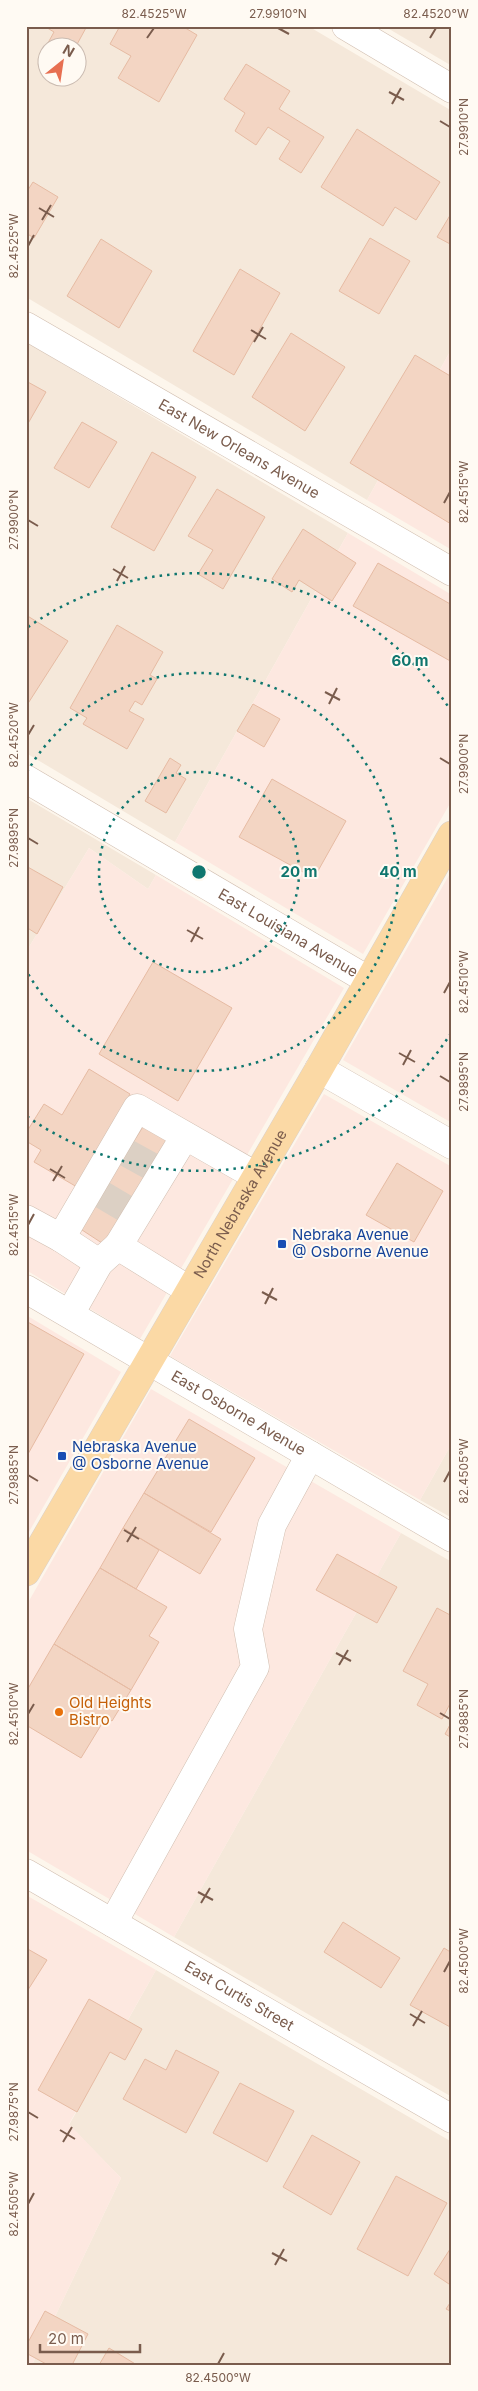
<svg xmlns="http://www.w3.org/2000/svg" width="478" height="2391" font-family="Inter,sans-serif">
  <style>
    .residential { fill: #f5e8da; fill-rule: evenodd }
    .commercial { fill: #fde8e0 }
    .building { fill: #f3d5c3; stroke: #e6bba3 }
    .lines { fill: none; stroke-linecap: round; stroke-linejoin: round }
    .minor-tunnel { stroke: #dcd0c4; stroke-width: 28; stroke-dasharray: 28 14; stroke-linecap: butt }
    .minor-casing { stroke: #d1beb0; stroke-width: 29 }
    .major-casing { stroke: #dad1cd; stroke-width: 29 }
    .minor { stroke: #fff; stroke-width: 28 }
    .major { stroke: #fbd9a5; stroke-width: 28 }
    .ticks { fill: none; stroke: #7a5c4d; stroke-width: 2 }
    .ring { fill: none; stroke: #0f766e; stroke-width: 2.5; stroke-dasharray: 2.5 5 }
    .transit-dot { fill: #1a4fb4; stroke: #fffaf3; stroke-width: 2 }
    .food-dot { fill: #e8710a; stroke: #fffaf3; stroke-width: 2 }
    .labels { text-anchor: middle; stroke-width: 4; stroke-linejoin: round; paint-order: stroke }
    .street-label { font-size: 15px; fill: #7a5c4d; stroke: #fffaf3 }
    .transit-label { font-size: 15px; fill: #164399; stroke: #fffaf3; text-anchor: start }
    .food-label { font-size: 15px; fill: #c56008; stroke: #fffaf3; text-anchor: start }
    .centre { fill: #0f766e; stroke: #fffaf3; stroke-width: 2.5 }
    .ring-label { font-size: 15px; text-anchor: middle; font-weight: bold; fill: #0f766e; stroke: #fffaf3; stroke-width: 4; stroke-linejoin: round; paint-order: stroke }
    .neatline { fill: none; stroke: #7a5c4d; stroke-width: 2 }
    .ticks-label { font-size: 12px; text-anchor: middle; fill: #7a5c4d }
  </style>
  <rect width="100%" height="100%" fill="#fdf6ec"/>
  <path class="residential" d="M26,26H308L452,111V348L367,500L26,297ZM48,48H78V78H48Z
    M384,26H452V66Z
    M26,342L348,533L175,842L26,753Z
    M26,798L156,875L148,889L89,848L26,952Z
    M452,1443V1518L420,1500Z
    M401,1533L452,1562V2097L174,1937Z
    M156,1970L452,2142V2365H32L121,2178L69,2125Z"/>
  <path class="commercial" d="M452,348V550L367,500Z
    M348,533L452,595V800L363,954L175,842Z
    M89,848L148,889L156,875L344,988L140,1339L26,1270V952Z
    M452,870V1123L343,1060Z
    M324,1094L452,1167V1443L420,1500L170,1356Z
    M26,1315L121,1372L26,1537Z
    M151,1389L401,1533L174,1937L26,1850V1606Z
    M26,1895L156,1970L69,2124L121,2178L32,2365H26Z"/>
  <path class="building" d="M44,26H87L75,48H48V55L43,52L54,32Z
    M120,26H182L197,35L159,102L118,78L131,56L110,44Z
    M246,64L290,91L279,109L324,137L301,173L279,159L290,141L268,127L256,145L235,131L245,113L224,99Z
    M357,129L440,182L416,220L395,207L383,226L321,187Z
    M33,182L58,197L34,238L26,233V193Z
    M452,212V245L437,237Z
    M370,238L410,261L379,314L339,291Z
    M101,239L152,271L119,328L67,296Z
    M240,269L280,293L234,375L193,351Z
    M291,333L345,367L305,431L252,397Z
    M415,355L452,377L451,524L350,463Z
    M26,381L46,392L26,427Z
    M82,422L117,442L89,488L54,468Z
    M152,452L196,477L154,551L111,527Z
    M217,489L265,517L223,589L198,574L213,550L188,536Z
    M303,529L356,563L332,601L299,580L292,592L272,579Z
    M378,563L452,605V662L353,606Z
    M26,615L68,641L27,705H26Z
    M117,625L163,652L150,675L157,679L142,705L135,701L129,711L144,719L127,749L83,724L87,718L70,708Z
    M253,704L280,719L264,747L237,731Z
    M170,758L181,765L176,773L186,779L166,813L145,801Z
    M272,779L346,821L314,878L239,837Z
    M26,866L63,887L37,934L26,927Z
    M153,962L232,1008L178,1101L99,1054Z
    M89,1069L130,1094L77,1187L34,1162L41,1150L26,1141V1133L44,1104L62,1115Z
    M146,1122L172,1139L105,1245L79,1228Z
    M397,1163L443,1191L414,1242L366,1215Z
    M26,1321L84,1354L28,1454L26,1452Z
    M189,1419L255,1458L211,1532L144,1493Z
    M144,1493L221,1539L200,1574L123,1528Z
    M123,1528L159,1550L136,1589L100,1568Z
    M337,1554L397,1587L377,1623L316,1590Z
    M100,1568L167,1607L149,1636L159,1642L131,1690L54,1644Z
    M437,1608L452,1616V1700L442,1719L417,1705L428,1684L403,1671Z
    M54,1644L131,1690L112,1721L106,1717L81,1758L26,1725V1692Z
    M452,1721V1738L445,1734Z
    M343,1922L400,1958L381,1988L324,1952Z
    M26,1948L47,1960L26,1993Z
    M444,1948L452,1953V2028L410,2005Z
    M89,1999L142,2029L125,2060L110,2052L77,2112L38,2090Z
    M176,2050L219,2072L186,2133L123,2099L145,2059L166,2070Z
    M240,2083L294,2111L267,2162L213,2133Z
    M312,2135L360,2162L331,2215L283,2187Z
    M396,2176L447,2203L408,2276L357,2249Z
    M452,2246V2286L434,2274Z
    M452,2300V2312L446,2309Z
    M45,2311L88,2334L72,2365H48L26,2353V2346Z
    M109,2348L137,2365H99Z"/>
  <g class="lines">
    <path class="minor-tunnel" d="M127,1153L154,1168
      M101,1194L128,1210"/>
    <g class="minor-casing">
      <g id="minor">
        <path d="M346,26L452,89"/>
        <path id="s1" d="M26,326L452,572"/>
        <path id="s2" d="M26,779L368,980"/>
        <path d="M319,1069L452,1145"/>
        <path d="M185,1136L118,1246L189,1290"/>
        <path d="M26,1219L61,1238L137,1108L256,1176"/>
        <path d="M61,1238L99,1263"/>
        <path id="s3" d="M26,1289L452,1538"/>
        <path d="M70,1314L99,1263L118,1246"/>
        <path id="s4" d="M26,1873L452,2119"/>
        <path d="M113,1923L255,1667L248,1629L272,1525L310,1455"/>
      </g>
    </g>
    <g class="major-casing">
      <g id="major">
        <path id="s5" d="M26,1572L319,1069L452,835"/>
      </g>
    </g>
    <use href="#minor" class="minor"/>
    <use href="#major" class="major"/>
  </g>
  <path class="ticks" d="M278,28L289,34M147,38L154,28M430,38L436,28M389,92L404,100M392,104L401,88M440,121L450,127M39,208L54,217M42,220L51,205M28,246L34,235M251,330L266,339M254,342L263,327M444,503L450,492M28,520L38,526M113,569L128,578M117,581L125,566M325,692L340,700M329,704L337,688M28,735L34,725M440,758L450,764M28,838L38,844M187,930L203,939M191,942L199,927M444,993L450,982M399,1053L415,1062M403,1065L411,1050M440,1076L450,1082M50,1169L65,1178M53,1181L62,1166M28,1225L34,1214M262,1292L277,1300M265,1304L273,1288M28,1475L38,1481M444,1482L450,1471M124,1530L139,1539M127,1542L136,1527M336,1653L351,1661M339,1665L348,1650M440,1713L450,1719M28,1714L34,1704M198,1892L213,1900M201,1903L210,1888M444,1972L450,1961M410,2014L425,2023M413,2026L422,2011M28,2112L38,2118M60,2130L75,2139M63,2142L72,2127M28,2204L34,2193M272,2253L287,2261M275,2265L284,2249M218,2364L224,2353"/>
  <g class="ring">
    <circle cx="199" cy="872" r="100"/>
    <path d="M27 772A199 199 0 1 1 27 972"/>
    <path d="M451 1033A299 299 0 0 1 28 1117M28 627A299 299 0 0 1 451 711"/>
  </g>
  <g class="transit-dot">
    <rect x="277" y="1239" width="10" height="10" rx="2.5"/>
    <rect x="57" y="1451" width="10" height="10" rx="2.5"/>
  </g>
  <circle class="food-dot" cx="59" cy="1712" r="5"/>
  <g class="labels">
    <g class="street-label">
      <text dy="5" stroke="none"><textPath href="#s1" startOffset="246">East New Orleans Avenue</textPath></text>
      <text dy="5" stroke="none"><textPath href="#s2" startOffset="304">East Louisiana Avenue</textPath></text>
      <text dy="5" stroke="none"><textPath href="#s5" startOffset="426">North Nebraska Avenue</textPath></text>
      <text dy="5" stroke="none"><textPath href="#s3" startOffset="246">East Osborne Avenue</textPath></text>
      <text dy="5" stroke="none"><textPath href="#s4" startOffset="246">East Curtis Street</textPath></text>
    </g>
    <g class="transit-label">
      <text x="292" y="1240">Nebraka Avenue<tspan x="292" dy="17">@ Osborne Avenue</tspan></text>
      <text x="72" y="1452">Nebraska Avenue<tspan x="72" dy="17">@ Osborne Avenue</tspan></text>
    </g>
    <g class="food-label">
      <text x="69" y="1708">Old Heights<tspan x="69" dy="17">Bistro</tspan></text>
    </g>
  </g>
  <circle cx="199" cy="872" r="8" class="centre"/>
  <g class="ring-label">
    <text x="410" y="666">60 m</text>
    <text x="299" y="877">20 m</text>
    <text x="398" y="877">40 m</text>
  </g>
  <rect width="478" height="2391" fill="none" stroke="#fffaf3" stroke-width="55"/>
  <g transform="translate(62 62) rotate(30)"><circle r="24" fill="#fffaf3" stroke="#cabbb1"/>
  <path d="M0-4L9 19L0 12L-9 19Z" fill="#e76f51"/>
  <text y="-8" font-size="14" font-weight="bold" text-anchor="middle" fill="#7a5c4d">N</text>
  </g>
  <path d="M40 2344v8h100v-8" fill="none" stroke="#7a5c4d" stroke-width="2.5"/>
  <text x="48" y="2344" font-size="15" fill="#7a5c4d" stroke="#fffaf3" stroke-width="4" paint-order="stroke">20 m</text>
  <rect x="28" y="28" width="422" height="2336" class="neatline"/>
  <g class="ticks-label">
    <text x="154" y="18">82.4525°W</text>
    <text x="278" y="18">27.9910°N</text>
    <text x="436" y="18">82.4520°W</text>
    <text transform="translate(464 127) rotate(-90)" y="4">27.9910°N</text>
    <text transform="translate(14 246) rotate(-90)" y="4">82.4525°W</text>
    <text transform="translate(464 492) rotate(-90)" y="4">82.4515°W</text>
    <text transform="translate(14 520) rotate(-90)" y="4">27.9900°N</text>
    <text transform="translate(14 735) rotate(-90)" y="4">82.4520°W</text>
    <text transform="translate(464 764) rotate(-90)" y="4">27.9900°N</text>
    <text transform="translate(14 838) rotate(-90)" y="4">27.9895°N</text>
    <text transform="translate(464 982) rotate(-90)" y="4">82.4510°W</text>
    <text transform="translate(464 1082) rotate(-90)" y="4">27.9895°N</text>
    <text transform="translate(14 1225) rotate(-90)" y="4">82.4515°W</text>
    <text transform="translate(464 1471) rotate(-90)" y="4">82.4505°W</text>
    <text transform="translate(14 1475) rotate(-90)" y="4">27.9885°N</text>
    <text transform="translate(14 1714) rotate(-90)" y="4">82.4510°W</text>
    <text transform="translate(464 1719) rotate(-90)" y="4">27.9885°N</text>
    <text transform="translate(464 1961) rotate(-90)" y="4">82.4500°W</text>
    <text transform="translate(14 2112) rotate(-90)" y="4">27.9875°N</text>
    <text transform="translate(14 2204) rotate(-90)" y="4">82.4505°W</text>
    <text x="218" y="2382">82.4500°W</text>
  </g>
</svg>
